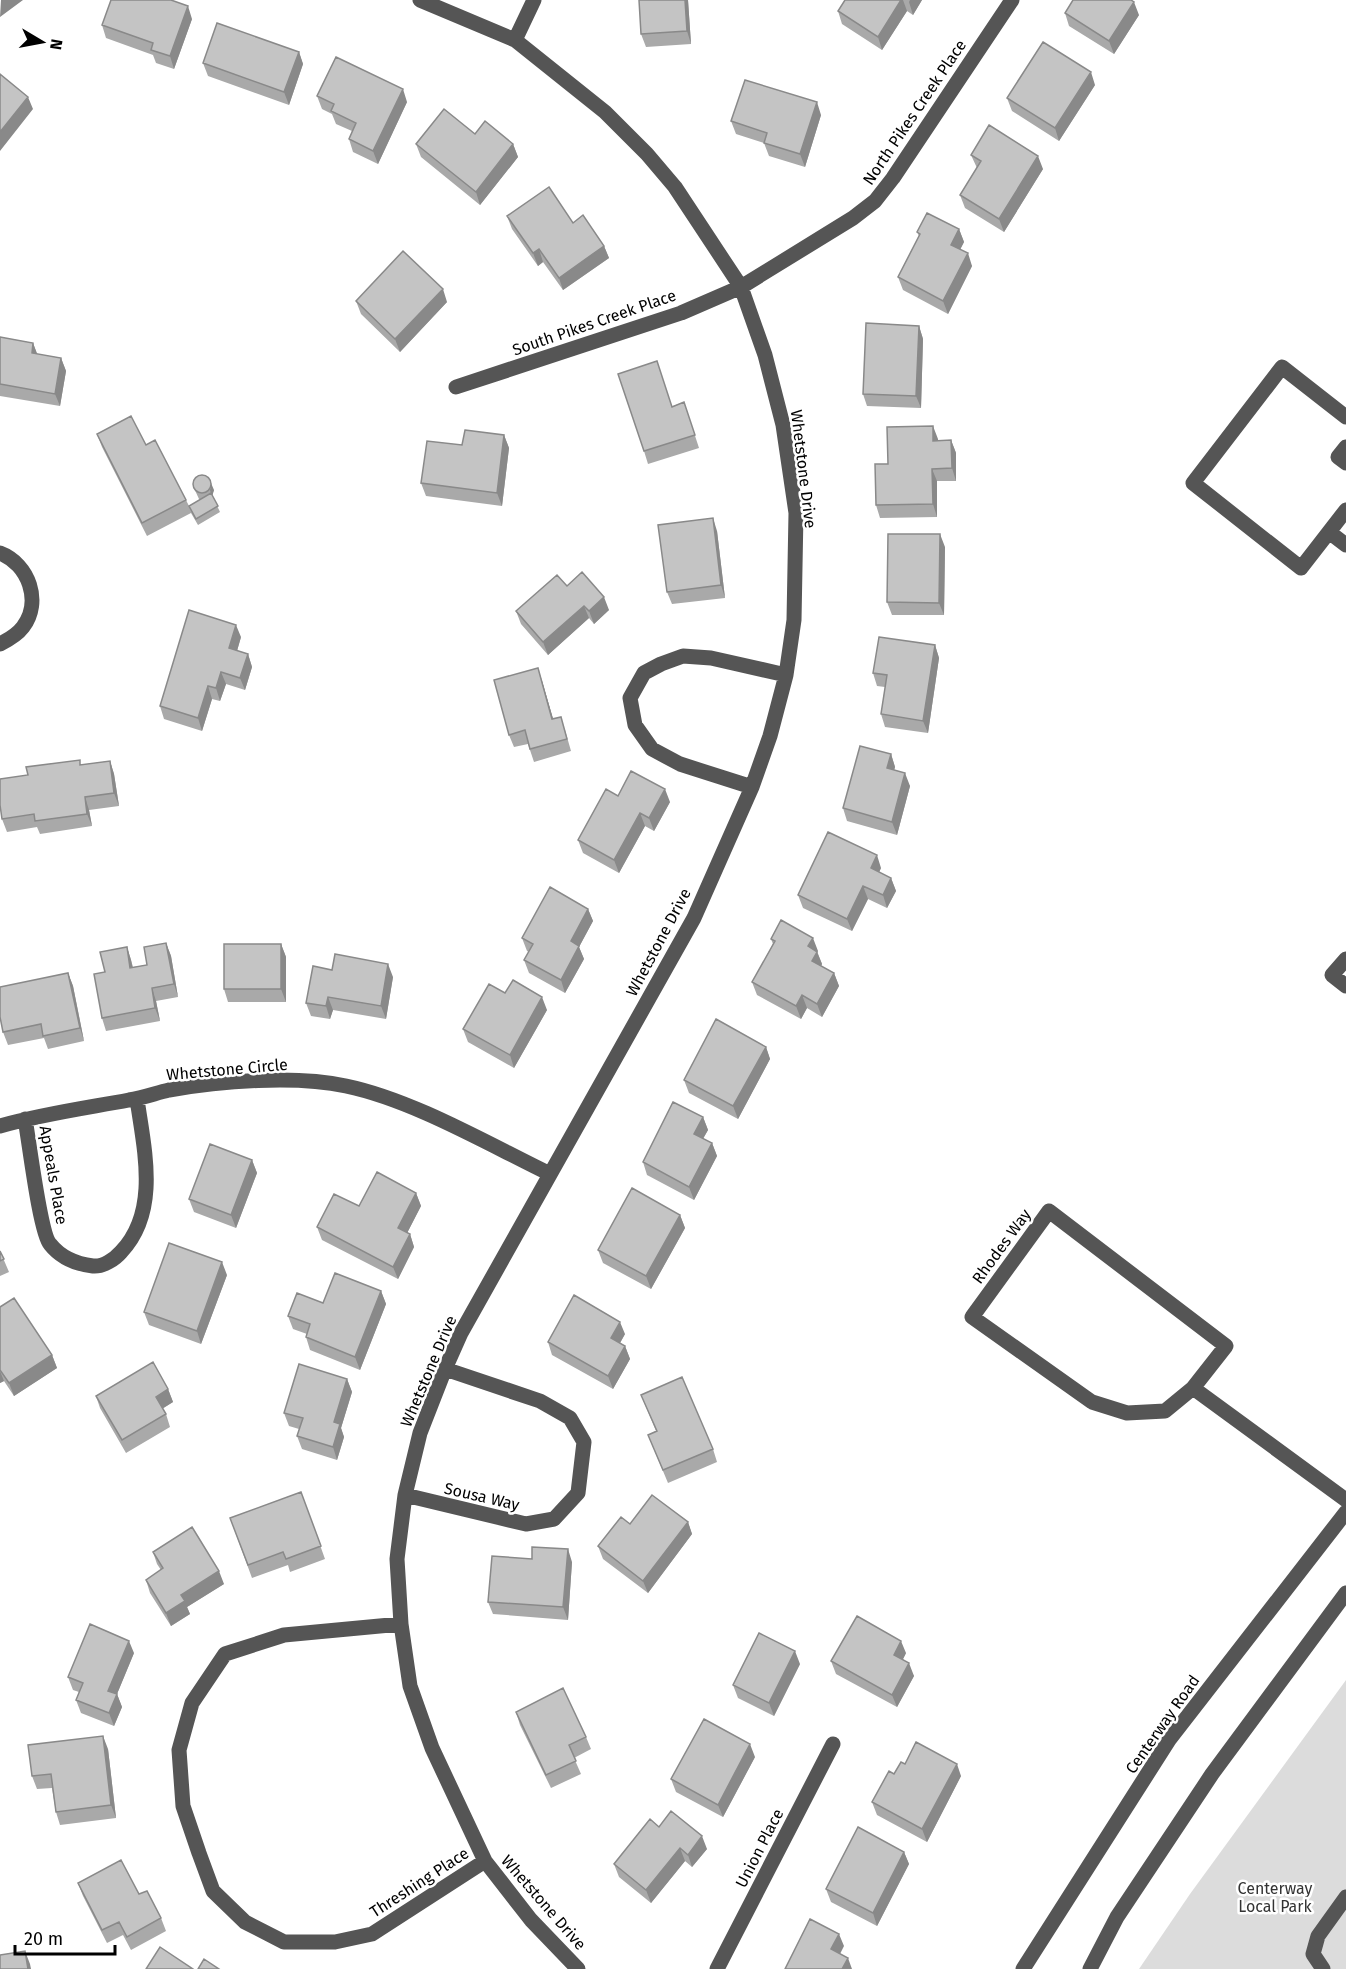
<svg xmlns="http://www.w3.org/2000/svg" width="1346" height="1969" font-family="'Fira Sans',sans-serif">
  <style>
    .green { fill: #dcdcdc }
    .lines { fill: none; stroke-linecap: round; stroke-linejoin: round }
    .minor { stroke: #555; stroke-width: 15 }
    .wall { fill: #a9a9a9 }
    .shaded-wall { fill: #898989 }
    .building { fill: #c4c4c4; stroke: #898989; stroke-width: 1.5 }
    .labels { text-anchor: middle; stroke-width: 5; stroke-linejoin: round; paint-order: stroke }
    .street-label { font-size: 16px; fill: #000; stroke: #fff }
    .park-label { font-size: 16px; fill: #333; stroke: #fff }
  </style>
  <rect width="100%" height="100%" fill="#fff"/>
  <path class="green" d="M1346,1680V1969H1139L1190,1894Z"/>
  <g class="lines">
    <path class="minor" d="M420,0L515,40L605,112L647,154L675,187L741,287L765,355L783,425L796,513L794,620L786,675L770,736L752,787L694,918L461,1333L445,1369L420,1433L405,1495L397,1559L401,1624L410,1686L432,1748L485,1861L531,1920L578,1969
      M515,40L534,0
      M456,387L681,313L741,287L853,218L875,201L893,178L1012,0
      M1346,417L1282,367L1193,483L1301,568L1346,510
      M1346,447L1338,457L1346,463
      M1329,532L1346,545
      M0,553C29,564 42,602 23,627C17,635 8,640 0,644
      M752,787L680,764L652,749L635,725L630,698L644,673L661,664L683,656L711,658L786,675
      M1346,959L1332,975L1346,986
      M25,1119C29,1140 40,1233 50,1244C61,1258 76,1264 93,1266C103,1267 115,1259 121,1252C160,1211 144,1149 137,1099
      M0,1126C42,1114 86,1108 129,1100C143,1098 156,1093 169,1090C221,1081 295,1075 346,1086C413,1100 488,1144 550,1174
      M1049,1211L1226,1346L1193,1388L1165,1411L1127,1413L1092,1402L972,1317Z
      M1193,1388L1346,1500
      M405,1495L526,1524L554,1519L578,1493L584,1442L570,1418L540,1401L445,1369
      M401,1624L284,1635L225,1654L192,1703L179,1750L183,1806L199,1853L213,1891L245,1922L284,1942H335L372,1934L485,1861
      M717,1969L833,1744
      M1023,1969L1169,1740L1346,1512
      M1090,1969L1117,1917L1212,1774L1346,1593
      M1323,1969L1313,1954L1318,1936L1346,1897"/>
  </g>
  <path class="wall" d="M688,0L691,44L646,47L641,34Z
    M845,0H922L913,15L907,11L882,50L842,24L838,11Z
    M1065,13L1139,15L1114,54L1069,26Z
    M192,19L174,69L156,63L153,55L106,38L102,25Z
    M299,52L303,64L289,105L208,76L203,63Z
    M1095,85L1059,141L1012,111L1007,98Z
    M317,96L407,102L378,164L353,152L349,139L352,131L336,124L332,114L322,109Z
    M821,115L805,167L769,156L764,143L736,134L731,121Z
    M475,134L513,144L518,157L480,205L421,157L416,144Z
    M971,155L1043,169L1004,232L965,208L960,195L977,168Z
    M507,216L573,223L604,246L609,258L563,290L543,262L538,266L512,229Z
    M959,229L964,242L960,249L972,266L948,314L903,290L898,277L919,236L917,232Z
    M356,301L447,302L400,352L361,314Z
    M919,326L923,339L921,408L867,406L863,394Z
    M0,337L33,343L37,354L61,358L66,371L60,406L0,396Z
    M684,402L699,448L648,464L644,451L673,406Z
    M97,434L146,445L186,500L189,506L201,499H199L193,486L214,490L212,495L220,512L198,525L191,513L147,536L102,447Z
    M504,435L509,448L502,506L426,496L421,483L462,445Z
    M938,439V441L951,440L956,453V481H937V517L880,518L876,505L888,464Z
    M717,531L725,598L672,604L667,592Z
    M945,547L944,615H892L887,602Z
    M567,586L609,610L594,624L589,618L548,655L521,624L516,611Z
    M241,637L237,651L248,654L252,667L245,690L226,684L220,701L212,699L202,731L164,719L160,706Z
    M935,645L939,658L928,733L885,727L881,714L885,687L877,686L873,673Z
    M542,681L553,719L565,730L571,751L534,762L528,744L514,747L509,735Z
    M891,754L895,767L894,770L910,786L897,835L847,821L843,808Z
    M110,761L114,774L119,806L89,810L92,826L40,834L37,827L7,832L2,819L28,775L81,765Z
    M618,796L670,802L654,831L645,826L619,873L583,853L578,840Z
    M881,868L879,872L891,878L896,891L887,908L868,899L852,931L803,908L798,895Z
    M588,909L593,921L579,947L584,959L565,993L529,973L524,960L529,952L527,951L522,938Z
    M771,939L818,951H817L822,964L821,966L834,973L839,986L822,1017L807,1008L801,1019L757,995L752,982L773,944Z
    M166,943L171,956L178,997L156,1001L160,1021L106,1031L102,1018L105,972L127,947L131,960L133,967L147,965Z
    M281,944L286,957V1002H228L224,989Z
    M332,970L393,977L386,1019L333,1010L330,1019L311,1016L306,1003Z
    M68,973L73,986L84,1041L48,1049L44,1038L8,1045L3,1032Z
    M505,993L547,1010L514,1068L468,1042L463,1029Z
    M766,1047L770,1059L738,1119L689,1093L684,1080Z
    M703,1117L708,1130L703,1139L712,1143L717,1156L694,1200L647,1175L643,1162Z
    M252,1160L257,1173L236,1228L194,1212L189,1199Z
    M416,1193L421,1206L407,1233L410,1234L414,1247L398,1279L322,1240L317,1227L359,1206Z
    M680,1215L685,1228L651,1289L603,1263L598,1250Z
    M0,1251L9,1272L0,1276Z
    M227,1275L201,1344L149,1325L144,1312Z
    M381,1291L386,1304L360,1370L310,1350L306,1337L307,1334L293,1329L288,1316L323,1303Z
    M0,1307L52,1355L57,1368L14,1396L4,1381L0,1383Z
    M625,1334L620,1343L625,1346L630,1359L613,1389L552,1355L548,1342Z
    M347,1379L352,1392L341,1428L344,1437L337,1460L302,1449L297,1436L299,1429L289,1426L284,1413Z
    M168,1389L173,1402L162,1409L166,1414L170,1427L126,1453L100,1408L96,1396Z
    M641,1395L713,1449L717,1462L668,1483L648,1435L656,1431Z
    M301,1492L325,1559L290,1572L288,1565L252,1578L230,1518Z
    M688,1522L692,1534L648,1593L603,1559L598,1546L630,1524Z
    M153,1552L224,1584L187,1607L190,1614L171,1626L150,1593L146,1580L161,1570L157,1564Z
    M532,1559L572,1562L568,1620L493,1614L488,1602Z
    M134,1653L117,1694L122,1707L114,1726L81,1713L76,1700L79,1692L73,1690L68,1677Z
    M906,1653L903,1659L914,1676L897,1707L836,1674L831,1661Z
    M800,1664L774,1716L738,1698L733,1685Z
    M516,1712L586,1737L591,1749L574,1758L581,1774L551,1788L520,1725Z
    M108,1749L116,1818L60,1825L56,1812L52,1788L37,1789L32,1776Z
    M755,1757L723,1817L676,1792L671,1779Z
    M905,1764L961,1776L927,1842L877,1815L872,1802L894,1774Z
    M659,1827L707,1849L692,1867L685,1861L651,1903L619,1877L614,1864Z
    M904,1852L909,1864L877,1926L831,1902L826,1889Z
    M78,1883L161,1918L166,1931L131,1950L123,1935L107,1943L83,1896Z"/>
  <path class="shaded-wall" d="M1,0H23L0,17Z
    M685,0H688L691,44L687,31Z
    M901,0H903L907,11L882,50L878,37Z
    M910,0H922L913,15L909,2Z
    M1134,2L1139,15L1114,54L1109,41Z
    M188,6L192,19L174,69L170,56Z
    M299,52L303,64L289,105L284,92Z
    M1091,72L1095,85L1059,141L1055,128Z
    M403,89L407,102L378,164L373,151Z
    M28,97L33,109L0,151V132Z
    M817,102L821,115L805,167L800,154Z
    M513,144L518,157L480,205L476,192Z
    M1038,156L1043,169L1004,232L999,219Z
    M959,229L964,242L956,258L951,245Z
    M604,246L609,258L563,290L559,278Z
    M539,249L543,262L538,266L533,253Z
    M968,253L972,266L948,314L943,301Z
    M443,289L447,302L400,352L395,339Z
    M919,326L923,339L921,408L916,396Z
    M33,343L38,356L32,353Z
    M61,358L66,371L60,406L55,394Z
    M933,426L938,439V454L933,441Z
    M504,435L509,448L502,506L497,493Z
    M951,440L956,453V481L952,468Z
    M932,469L937,481V517L933,504Z
    M211,483L214,490L212,497L210,490Z
    M713,518L717,531L725,598L721,585Z
    M940,534L945,547L944,615L939,603Z
    M604,597L609,610L594,624L589,611Z
    M584,606L589,618L548,655L543,642Z
    M236,625L241,637L234,661L229,648Z
    M935,645L939,658L928,733L923,721Z
    M248,654L252,667L245,690L240,678Z
    M538,668L542,681L557,732L552,719Z
    M221,672L226,684L220,701L216,688Z
    M208,686L212,699L202,731L198,718Z
    M891,754L895,767L891,781L887,768Z
    M110,761L114,774L119,806L114,793Z
    M905,773L910,786L897,835L892,822Z
    M665,789L670,802L654,831L649,818Z
    M85,797L89,810L92,826L87,814Z
    M640,813L645,826L619,873L614,860Z
    M877,855L881,868L875,881L871,868Z
    M891,878L896,891L887,908L883,895Z
    M863,886L868,899L852,931L847,919Z
    M588,909L593,921L579,947L584,959L565,993L561,980L571,941Z
    M813,938L818,951L813,959L808,946Z
    M166,943L171,956L178,997L174,984Z
    M281,944L286,957V1002L281,989Z
    M127,947L131,960L135,980L130,968Z
    M817,952L822,964L817,974L812,961Z
    M388,964L393,977L386,1019L381,1006Z
    M68,973L73,986L84,1041L80,1028Z
    M834,973L839,986L822,1017L817,1004Z
    M152,988L156,1001L160,1021L155,1008Z
    M802,995L807,1008L801,1019L796,1006Z
    M328,997L333,1010L330,1019L326,1006Z
    M542,997L547,1010L514,1068L510,1055Z
    M766,1047L770,1059L738,1119L733,1106Z
    M703,1117L708,1130L698,1147L694,1134Z
    M712,1143L717,1156L694,1200L689,1187Z
    M252,1160L257,1173L236,1228L231,1215Z
    M416,1193L421,1206L403,1241L398,1228Z
    M680,1215L685,1228L651,1289L646,1276Z
    M410,1234L414,1247L398,1279L393,1267Z
    M222,1262L227,1275L201,1344L197,1331Z
    M381,1291L386,1304L360,1370L355,1357Z
    M620,1322L625,1334L616,1350L611,1338Z
    M625,1346L630,1359L613,1389L608,1376Z
    M52,1355L57,1368L14,1396L9,1383Z
    M0,1371L4,1381L0,1383Z
    M347,1379L352,1392L341,1428L344,1437L337,1460L333,1447L334,1422Z
    M168,1389L173,1402L160,1410L156,1397Z
    M688,1522L692,1534L648,1593L643,1581Z
    M568,1549L572,1562L568,1620L563,1607Z
    M219,1571L224,1584L187,1607L190,1614L171,1626L166,1613L181,1595Z
    M129,1641L134,1653L117,1694L122,1707L114,1726L109,1713L108,1691Z
    M901,1641L906,1653L899,1667L894,1655Z
    M795,1651L800,1664L774,1716L769,1703Z
    M909,1663L914,1676L897,1707L892,1695Z
    M103,1736L108,1749L116,1818L111,1805Z
    M750,1744L755,1757L723,1817L718,1805Z
    M957,1764L961,1776L927,1842L922,1829Z
    M702,1836L707,1849L692,1867L688,1855Z
    M680,1848L685,1861L651,1903L646,1890Z
    M904,1852L909,1864L877,1926L873,1913Z
    M839,1934L844,1946L836,1962L831,1949Z
    M25,1951L30,1964L31,1969H28Z
    M848,1958L852,1969H842Z"/>
  <path class="building" d="M111,0H171L188,6L170,56L151,50L153,43L102,25Z
    M639,0H685L687,31L641,34Z
    M845,0H901L878,37L838,11Z
    M1073,0H1131L1134,2L1109,41L1065,13Z
    M217,23L299,52L284,92L203,63Z
    M1043,42L1091,72L1055,128L1007,98Z
    M336,57L403,89L373,151L349,139L356,123L331,111L334,104L317,96Z
    M0,74L28,97L0,132Z
    M745,80L817,102L800,154L764,143L767,133L731,121Z
    M444,109L475,134L485,121L513,144L476,192L416,144Z
    M989,125L1038,156L999,219L960,195L981,161L971,155Z
    M549,187L573,223L583,215L604,246L559,278L539,249L533,253L507,216Z
    M927,213L959,229L951,245L968,253L943,301L898,277L920,234L917,232Z
    M403,251L443,289L395,339L356,301Z
    M866,323L919,326L916,396L863,394Z
    M0,337L33,343L32,353L61,358L55,394L0,384Z
    M657,361L672,407L684,402L695,435L644,451L618,374Z
    M131,416L146,445L155,440L186,500L142,523L97,434Z
    M933,426V441L951,440L952,468L932,469L933,504L876,505L875,464H888L887,427Z
    M465,430L504,435L497,493L421,483L427,441L462,445Z
    M193 484a9 9 0 1 1 18 0a9 9 0 1 1-18 0Z
    M211,493L218,506L196,519L189,506Z
    M713,518L721,585L667,592L658,525Z
    M888,534H940L939,603L887,602Z
    M582,572L604,597L589,611L584,606L543,642L516,611L557,575L567,586Z
    M189,610L236,625L229,648L248,654L240,678L221,672L216,688L208,686L198,718L160,706Z
    M879,637L935,645L923,721L881,714L887,675L873,673Z
    M538,668L552,719L561,717L567,739L530,749L525,730L509,735L494,680Z
    M860,746L891,754L887,768L905,773L892,822L843,808Z
    M80,760V765L110,761L114,793L85,797L87,814L35,821L34,814L2,819L0,805V779L28,775L26,767Z
    M631,771L665,789L649,818L640,813L614,860L578,840L606,789L618,796Z
    M828,832L877,855L871,868L891,878L883,895L863,886L847,919L798,895Z
    M550,887L588,909L571,941L579,946L561,980L524,960L533,944L522,938Z
    M781,920L813,938L808,946L817,952L812,961L834,973L817,1004L802,995L796,1006L752,982L775,941L771,939Z
    M166,943L174,984L152,988L155,1008L102,1018L94,974L105,972L100,952L127,947L130,968L147,965L144,947Z
    M224,944H281V989H224Z
    M335,954L388,964L381,1006L328,997L326,1006L306,1003L313,966L332,970Z
    M68,973L80,1028L43,1036L41,1024L3,1032L0,1017V987Z
    M513,980L542,997L510,1055L463,1029L489,984L505,993Z
    M716,1019L766,1047L733,1106L684,1080Z
    M673,1102L703,1117L694,1134L712,1143L689,1187L643,1162Z
    M210,1144L252,1160L231,1215L189,1199Z
    M377,1172L416,1193L398,1228L410,1234L393,1267L317,1227L334,1194L359,1206Z
    M632,1188L680,1215L646,1276L598,1250Z
    M169,1243L222,1262L197,1331L144,1312Z
    M0,1251L4,1259L0,1261Z
    M335,1273L381,1291L355,1357L306,1337L310,1324L288,1316L297,1293L323,1303Z
    M574,1295L620,1322L611,1338L625,1346L608,1376L548,1342Z
    M14,1298L52,1355L9,1383L0,1370V1307Z
    M153,1362L168,1389L156,1397L166,1414L122,1440L96,1396Z
    M299,1364L347,1379L334,1422L340,1424L333,1447L297,1436L303,1418L284,1413Z
    M682,1377L713,1449L663,1470L648,1435L657,1431L641,1395Z
    M301,1492L321,1546L286,1559L283,1552L248,1565L230,1518Z
    M652,1495L688,1522L643,1581L598,1546L621,1517L630,1524Z
    M192,1527L219,1571L181,1595L185,1601L166,1613L146,1580L163,1568L153,1552Z
    M532,1547L568,1549L563,1607L488,1602L492,1556L532,1559Z
    M857,1616L901,1641L894,1655L909,1663L892,1695L831,1661Z
    M90,1624L129,1641L108,1691L117,1694L109,1713L76,1700L83,1683L68,1677Z
    M759,1633L795,1651L769,1703L733,1685Z
    M563,1688L586,1737L569,1745L576,1761L546,1775L516,1712Z
    M704,1719L750,1744L718,1805L671,1779Z
    M103,1736L111,1805L56,1812L51,1774L32,1776L28,1745Z
    M916,1742L957,1764L922,1829L872,1802L889,1771L894,1774L901,1762L905,1764Z
    M671,1811L702,1836L688,1855L680,1848L646,1890L614,1864L650,1819L659,1827Z
    M858,1827L904,1852L873,1913L826,1889Z
    M121,1860L139,1894L147,1891L161,1918L127,1937L119,1922L102,1930L78,1883Z
    M810,1919L839,1934L831,1949L848,1958L842,1969H785Z
    M160,1947L193,1969H146Z
    M25,1951L28,1969H0V1955Z
    M204,1959L219,1969H198Z"/>
  <g class="labels">
    <g class="street-label">
      <text transform="translate(914 112) rotate(-56)" y="6">North Pikes Creek Place</text>
      <text transform="translate(594 322) rotate(-19)" y="6">South Pikes Creek Place</text>
      <text transform="translate(804 469) rotate(83)" y="6">Whetstone Drive</text>
      <text transform="translate(658 942) rotate(-62)" y="6">Whetstone Drive</text>
      <text transform="translate(227 1069) rotate(-5)" y="6">Whetstone Circle</text>
      <text transform="translate(54 1175) rotate(80)" y="6">Appeals Place</text>
      <text transform="translate(1001 1246) rotate(-54)" y="6">Rhodes Way</text>
      <text transform="translate(428 1371) rotate(-67)" y="6">Whetstone Drive</text>
      <text transform="translate(482 1496) rotate(13)" y="6">Sousa Way</text>
      <text transform="translate(1162 1724) rotate(-55)" y="6">Centerway Road</text>
      <text transform="translate(759 1848) rotate(-63)" y="6">Union Place</text>
      <text transform="translate(419 1882) rotate(-33)" y="6">Threshing Place</text>
      <text transform="translate(544 1902) rotate(49)" y="6">Whetstone Drive</text>
    </g>
    <g class="park-label">
      <text x="1275" y="1894">Centerway<tspan x="1275" dy="18">Local Park</tspan></text>
    </g>
  </g>
  <g transform="translate(42 42) rotate(100)" stroke="#ffffff" stroke-width="4.5" paint-order="stroke">
  <path d="M0-4.5L10 22L0 15L-10 22Z" fill="#000000"/>
  <text y="-9" font-size="16" font-weight="bold" text-anchor="middle" fill="#000000">N</text>
  </g>
  <path d="M15 1945v9h100v-9" fill="none" stroke="#000000" stroke-width="3"/>
  <text x="24" y="1945" font-size="18" fill="#000000" stroke="#ffffff" stroke-width="4.5" paint-order="stroke">20 m</text>
</svg>
